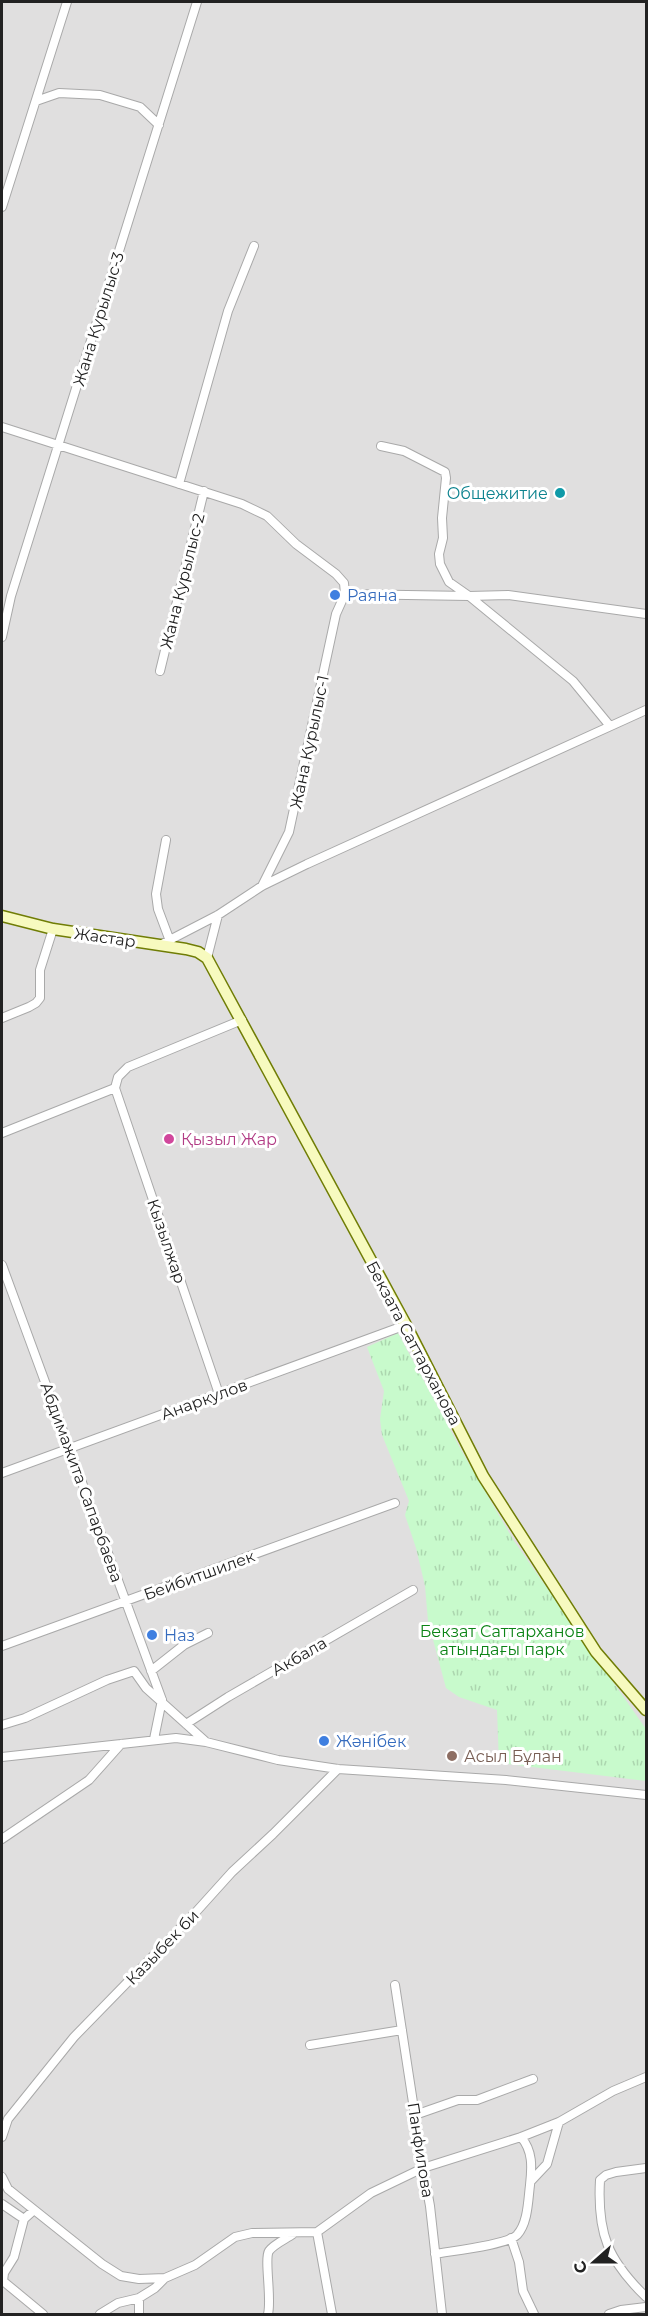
<svg xmlns="http://www.w3.org/2000/svg" width="648" height="2316" font-family="Montserrat,sans-serif">
  <style>
    .residential { fill: #e0dfdf }
    .park { fill: url(#park-tufts) }
    .lines { fill: none; stroke-linecap: round; stroke-linejoin: round }
    .street-casing { stroke: #a9a9a9; stroke-width: 10 }
    .secondary-casing { stroke: #707d05; stroke-width: 13 }
    .street { stroke: #fff; stroke-width: 8 }
    .secondary { stroke: #f7fabf; stroke-width: 10 }
    .culture-dot { fill: #0f9aa8; stroke: #fff; stroke-width: 2 }
    .shop-dot { fill: #3f7fe0; stroke: #fff; stroke-width: 2 }
    .hotel-dot { fill: #d1479c; stroke: #fff; stroke-width: 2 }
    .education-dot { fill: #8d6e63; stroke: #fff; stroke-width: 2 }
    .labels { text-anchor: middle; stroke-width: 6; stroke-linejoin: round; paint-order: stroke }
    .street-label { font-size: 16px; fill: #222; stroke: #fff }
    .culture-label { font-size: 16px; fill: #0d838f; stroke: #fff; text-anchor: end }
    .shop-label { font-size: 16px; fill: #366cbe; stroke: #fff; text-anchor: start }
    .hotel-label { font-size: 16px; fill: #b23c85; stroke: #fff; text-anchor: start }
    .park-label { font-size: 16px; fill: #0c8416; stroke: #fff }
    .education-label { font-size: 16px; fill: #785e54; stroke: #fff; text-anchor: start }
  </style>
  <defs>
    <pattern id="park-tufts" width="24" height="20" patternUnits="userSpaceOnUse" patternTransform="scale(1.5)"><rect width="24" height="20" fill="#c8facc"/><path d="M3 7l-1-3M5 7V3M7 7l1-3M15 17l-1-3M17 17v-4M19 17l1-3" fill="none" stroke="#acd6af"/></pattern>
  </defs>
  <rect width="100%" height="100%" fill="#f2efe9"/>
  <path class="residential" d="M2,2H646V2314H2Z"/>
  <path class="park" d="M398,1333L465,1457L514,1541L646,1729V1781L499,1763L497,1710L459,1697L446,1688L428,1621L425,1586L416,1548L405,1515L409,1501L382,1435L380,1419L384,1391L367,1347Z"/>
  <g class="lines">
    <g class="street-casing">
      <path id="street" d="M36,101L59,93L100,95L140,107L159,125
        M2,207L67,2
        M2,427L242,504L267,516L296,544L336,574L344,583L345,594L336,614L289,832L262,886
        M381,446L404,451L445,472L446,478L442,518L443,538L439,554L440,564L449,582L469,596L508,595L646,614
        M179,484L228,311L254,246
        M345,594L469,596L573,681L610,726
        M2,637L11,596L197,2
        M160,671L204,491
        M166,840L156,894L158,909L170,941
        M160,945L218,915L262,886L307,864L646,710
        M207,958L218,915
        M2,1018L29,1007L36,1003L40,998V970L53,929
        M115,1088L219,1394
        M115,1088L118,1077L128,1067L242,1020
        M2,1133L115,1088
        M2,1265L162,1700
        M2,1473L406,1325
        M2,1646L395,1503
        M151,1671L184,1645L208,1633
        M186,1724L228,1697L413,1590
        M2,1725L25,1718L107,1680L134,1671L146,1688L205,1741
        M154,1739L162,1700
        M2,1757L176,1738L206,1742L278,1760L338,1769L506,1780L646,1795
        M2,1839L89,1780L121,1744
        M395,1985L423,2168L430,2206L442,2314
        M310,2045L402,2030
        M415,2115L458,2100H477L533,2079
        M2,2137L8,2119L74,2037L195,1913L232,1872L273,1834L338,1769
        M646,2168L616,2172L606,2175L600,2180C597,2234 608,2260 646,2297
        M2,2177L8,2189L102,2264L121,2276L139,2279L165,2278
        M531,2181L547,2164L559,2122
        M2,2204L24,2219
        M34,2210L24,2219L14,2257L4,2273L3,2281L43,2314
        M317,2232L332,2314
        M511,2238L519,2262L523,2291L534,2314
        M435,2254C451,2251 507,2245 517,2235C528,2223 528,2201 530,2185C532,2167 533,2151 521,2137
        M100,2314L118,2303L139,2298L155,2288L165,2278L195,2265L235,2237L252,2233L317,2232L371,2193L423,2168L521,2137L559,2122L613,2091L646,2077
        M139,2314V2298
        M268,2314C272,2299 264,2259 269,2251C274,2244 286,2239 293,2234
        M609,2314L621,2310L646,2307"/>
    </g>
    <g class="secondary-casing">
      <path id="secondary" d="M2,916L53,929L186,949L198,952L207,958L406,1325L483,1476L596,1652L646,1710"/>
    </g>
    <use href="#street" class="street"/>
    <use href="#secondary" class="secondary"/>
  </g>
  <circle class="culture-dot" cx="560" cy="493" r="6"/>
  <g class="shop-dot">
    <circle cx="335" cy="595" r="6"/>
    <circle cx="152" cy="1635" r="6"/>
    <circle cx="324" cy="1741" r="6"/>
  </g>
  <circle class="hotel-dot" cx="169" cy="1139" r="6"/>
  <circle class="education-dot" cx="452" cy="1756" r="6"/>
  <g class="labels">
    <g class="street-label">
      <text transform="translate(98 319) rotate(-73)" y="6">Жана Курылыс-3</text>
      <text transform="translate(182 581) rotate(-76)" y="6">Жана Курылыс-2</text>
      <text transform="translate(309 742) rotate(-78)" y="6">Жана Курылыс-1</text>
      <text transform="translate(105 937) rotate(8)" y="6">Жастар</text>
      <text transform="translate(167 1241) rotate(71)" y="6">Кызылжар</text>
      <text transform="translate(414 1343) rotate(62)" y="6">Бекзата Саттарханова</text>
      <text transform="translate(204 1399) rotate(-20)" y="6">Анаркулов</text>
      <text transform="translate(82 1482) rotate(70)" y="6">Абдимажита Сапарбаева</text>
      <text transform="translate(199 1575) rotate(-20)" y="6">Бейбитшилек</text>
      <text transform="translate(299 1656) rotate(-30)" y="6">Акбала</text>
      <text transform="translate(162 1947) rotate(-46)" y="6">Казыбек би</text>
      <text transform="translate(421 2150) rotate(81)" y="6">Панфилова</text>
    </g>
    <g class="culture-label">
      <text x="548" y="499">Общежитие</text>
    </g>
    <g class="shop-label">
      <text x="347" y="601">Раяна</text>
      <text x="164" y="1641">Наз</text>
      <text x="336" y="1747">Жәнібек</text>
    </g>
    <g class="hotel-label">
      <text x="181" y="1145">Қызыл Жар</text>
    </g>
    <g class="park-label">
      <text x="502" y="1637">Бекзат Саттарханов<tspan x="502" dy="18">атындағы парк</tspan></text>
    </g>
    <g class="education-label">
      <text x="464" y="1762">Асыл Бұлан</text>
    </g>
  </g>
  <rect width="648" height="2316" fill="none" stroke="#222222" stroke-width="6"/>
  <g transform="translate(594 2262) rotate(249)" stroke="#ffffff" stroke-width="4.5" paint-order="stroke">
  <path d="M0-4.5L10 22L0 15L-10 22Z" fill="#222222"/>
  <text y="-9" font-size="16" font-weight="bold" text-anchor="middle" fill="#222222">С</text>
  </g>
</svg>
